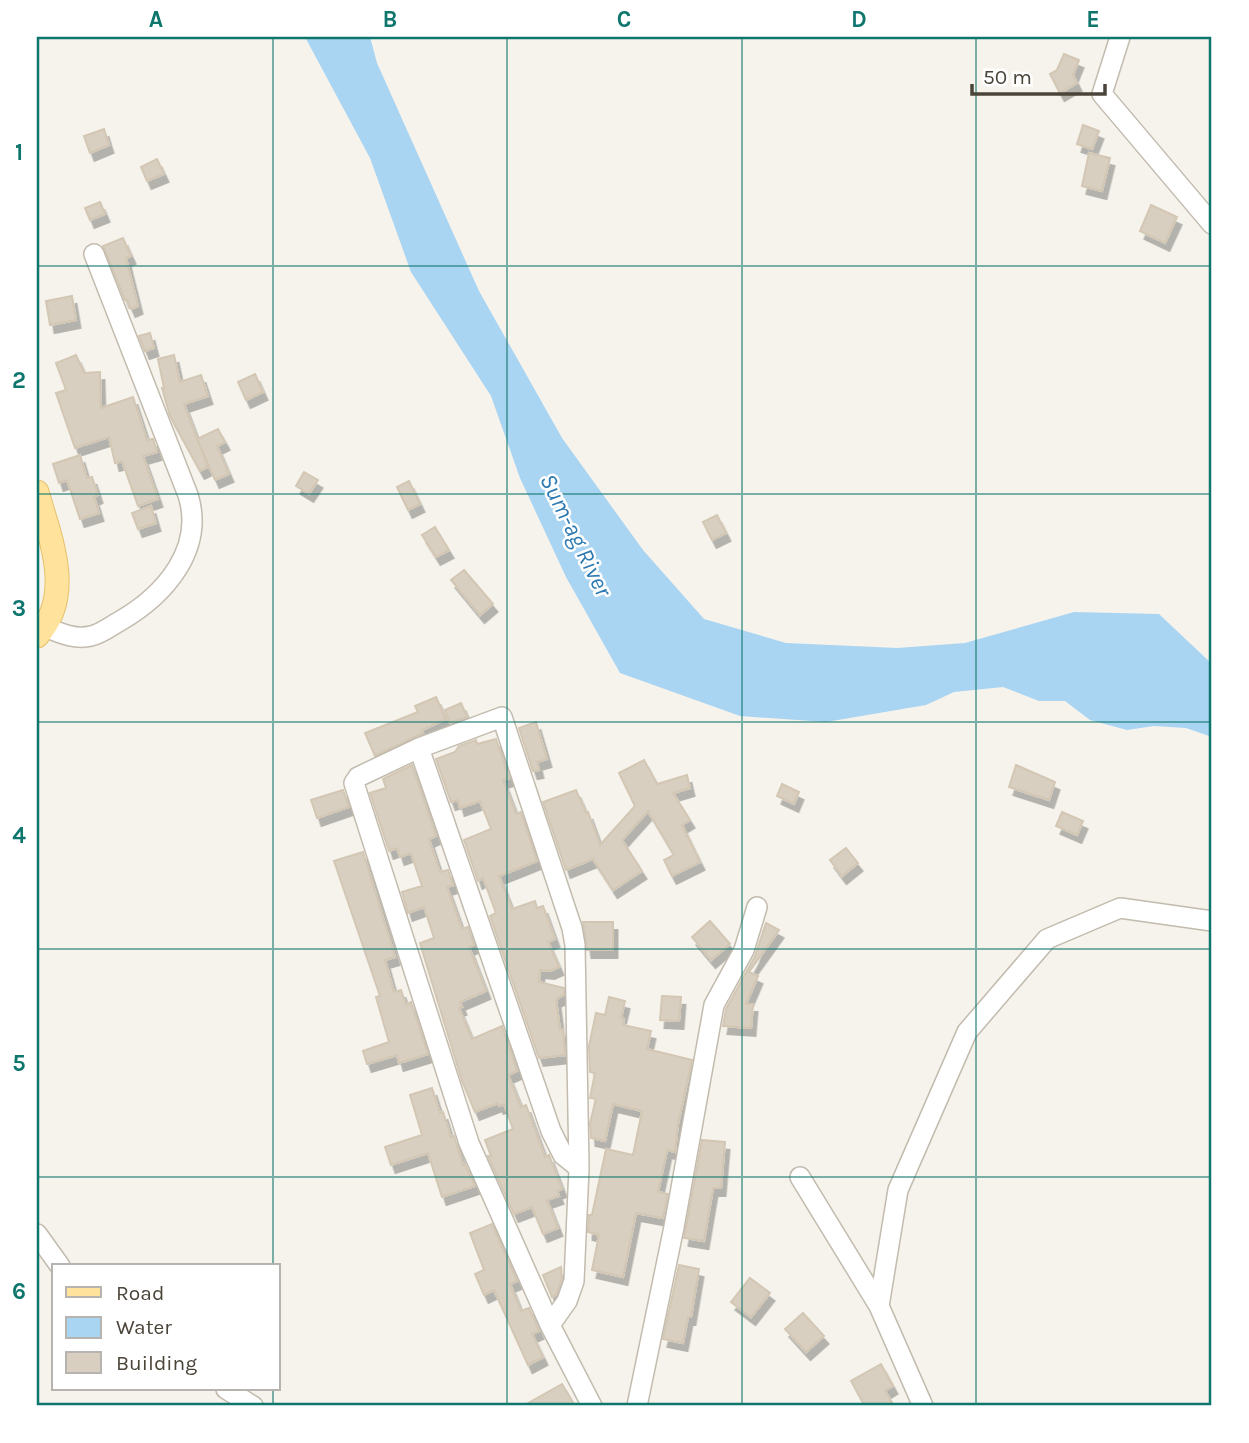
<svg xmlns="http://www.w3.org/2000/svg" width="1249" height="1443" font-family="Karla,sans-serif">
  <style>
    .water { fill: #a9d4f2 }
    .building { fill: #d8cfc1; stroke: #d3c7b4; stroke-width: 2; filter: url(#shadow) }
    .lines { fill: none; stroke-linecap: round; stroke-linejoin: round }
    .minor-casing { stroke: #c2bbae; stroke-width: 22 }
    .major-casing { stroke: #e6c16a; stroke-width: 25 }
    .minor { stroke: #fff; stroke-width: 19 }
    .major { stroke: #ffe39c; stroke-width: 23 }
    .grid { fill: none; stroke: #0f766e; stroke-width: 2; stroke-opacity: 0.55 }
    .labels { text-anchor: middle; stroke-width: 5; stroke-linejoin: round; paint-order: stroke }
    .water-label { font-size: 24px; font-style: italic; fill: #2e7ab2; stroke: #fff }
    .neatline { fill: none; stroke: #0f766e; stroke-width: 2.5 }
    .grid-label { font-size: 23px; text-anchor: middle; font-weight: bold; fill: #0f766e }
  </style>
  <defs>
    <filter id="shadow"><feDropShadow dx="4.5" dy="8" stdDeviation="0" flood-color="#0004"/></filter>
  </defs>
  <rect width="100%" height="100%" fill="#f6f3ec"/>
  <path class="water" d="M305,37H370L377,63L479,291L562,438L643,550L704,619L786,643L897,648L965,643L1074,612L1159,614L1212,664V737L1186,728L1154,726L1127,730L1090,720L1065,701H1039L1003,687L954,692L926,705L826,722L740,716L620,673L566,577L520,478L491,396L411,272L370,158Z"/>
  <path class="building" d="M1064,54L1079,60L1073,75L1077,83L1060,93L1050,74L1057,70Z
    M1083,125L1099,131L1092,149L1077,144Z
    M104,129L109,145L90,153L84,136Z
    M1089,153L1110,158L1102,191L1082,186Z
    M157,159L164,174L147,181L141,167Z
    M100,202L105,214L90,220L85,208Z
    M1151,205L1177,217L1165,243L1140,231Z
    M123,238L131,256L126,258L138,306L131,309L127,300H125L103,246Z
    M72,296L76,320L50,325L46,301Z
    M150,333L154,348L145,351L139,336Z
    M76,355L84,373L100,372L101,408L133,397L147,440L153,439L157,452L143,456L158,499L138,506L122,461L115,463L109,437L75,448L56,393L66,390L56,363Z
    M174,355L180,382L201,375L208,396L184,404L208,467L200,471L170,416L162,388H164L158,359Z
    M255,374L263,392L246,400L238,382Z
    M218,429L225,442L217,446L229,474L215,480L197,439Z
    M80,455L87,478L92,477L98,495L94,497L99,513L80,519L67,480L59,483L53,464Z
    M304,472L318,480L309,494L296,486Z
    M409,481L420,504L408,510L397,487Z
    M151,506L156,523L138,529L132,513Z
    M717,515L726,533L712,540L703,522Z
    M435,527L449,550L436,557L422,535Z
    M464,570L493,604L480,615L451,580Z
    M436,697L446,719L422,730L423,733L375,756L365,733L418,712L415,706Z
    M461,703L467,717L450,723L445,710Z
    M536,722L547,759L537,762L539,770L533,771L519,728Z
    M496,739L509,778L503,780L516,814L521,812L537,861L499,876L512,909L535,901L537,908L543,906L555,939L548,942L559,967L550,971L540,970L539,982L564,988V995L556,999L560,1030L563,1029L565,1055L539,1058L490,916L496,913L483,878L478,881L464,840L491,829L480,801L460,808L458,800L451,802L436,759L455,752L459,746L476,740L477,744Z
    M644,760L657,784L687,775L690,788L673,793L690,820L682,825L700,862L672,876L664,860L674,855L648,811L622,840L642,871L613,890L593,859L566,870L543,802L576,790L586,813L588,812L600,845L635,806L619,773Z
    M412,765L436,836L429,839L440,872L448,870L453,885L447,887L462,929L468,927L474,945L469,947L486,991L460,1002L462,1007L459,1008L472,1039L502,1026L517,1071L508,1075L521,1107L526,1105L545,1157L549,1155L562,1189L557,1191L559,1196L547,1200L558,1228L543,1234L532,1207L514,1214L488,1156H491L485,1140L513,1129L504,1104L499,1106L498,1103L475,1112L462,1081L420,943L434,938L424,907L408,913L402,892L422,886L411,853L400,857L397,848L389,851L370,793L386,788L383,779Z
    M1016,765L1055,782L1049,800L1009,787Z
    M782,784L799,792L794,804L777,796Z
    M343,790L349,807L317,818L311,800Z
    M1062,812L1083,821L1077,835L1056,826Z
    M846,848L858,863L842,876L830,860Z
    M363,852L395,957L385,960L394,992L401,990L406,1005L411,1002L428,1054L399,1063L397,1055L367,1064L363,1051L389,1042L376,997L380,996L334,861Z
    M710,921L730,944L711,960L692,937Z
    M583,922H613V950H587Z
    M766,923L779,930L749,972L758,976L746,1004H753L751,1028L723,1026L726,1009L755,956Z
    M662,996L681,997L679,1021L660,1020Z
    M609,997L625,1001L621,1018L624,1019L623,1025L651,1031L647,1049L692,1060L678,1124L675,1152L667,1150L658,1192L668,1194L663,1218L636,1213L623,1277L592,1270L599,1235L588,1232L589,1215H592L606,1149L633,1155L642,1111L613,1104L605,1141L591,1138L590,1123L596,1099L590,1098L595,1073L590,1072L589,1046L596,1013L605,1015Z
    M432,1088L440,1113L443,1112L451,1137L454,1136L463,1165L465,1164L475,1186L442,1197L428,1153L391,1165L385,1147L422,1135L410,1095Z
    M702,1140L725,1142L721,1188H713L704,1241L684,1238Z
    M492,1224L517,1281L510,1284L521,1311L529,1308L539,1331L532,1334L543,1357L528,1365L494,1290L484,1295L475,1274L484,1270L470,1233Z
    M679,1265L699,1269L691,1317H688L683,1343L663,1339Z
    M561,1267L562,1279L556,1295L552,1297L543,1275Z
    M750,1278L770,1293L751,1317L731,1302Z
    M803,1313L824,1336L806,1352L785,1329Z
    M881,1364L893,1386L885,1391L894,1406H865L851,1381Z
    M562,1384L575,1406H523Z"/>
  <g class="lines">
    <g class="minor-casing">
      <path id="minor" d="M1120,37L1102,94L1212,224
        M45,627C60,633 75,640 91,636C101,634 111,626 120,621C165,595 205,549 188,495L94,254
        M419,748L551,1131L563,1155L579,1168
        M800,1177L879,1306
        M37,1234L60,1266
        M550,1325L567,1301L574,1281L579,1168L575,945L572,928L502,717L419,748L358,777L354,783L469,1143L550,1325L592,1406
        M226,1389L253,1406
        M637,1406L674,1227L714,1005L744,950L757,907
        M923,1406L879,1306L898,1190L967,1032L1047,939L1120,908L1212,921"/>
    </g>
    <g class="major-casing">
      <path id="major" d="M37,492C50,538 75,595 37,636"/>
    </g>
    <use href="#minor" class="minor"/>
    <use href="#major" class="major"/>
  </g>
  <path class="grid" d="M273,37V1266M507,37V1406M742,37V1406M976,37V1406M37,266H1212M37,494H1212M37,722H1212M37,949H1212M37,1177H1212M273,1389V1406"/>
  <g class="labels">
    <g class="water-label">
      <text transform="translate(576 535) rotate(64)" y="8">Sum-ag River</text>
    </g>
  </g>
  <rect width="1249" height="1443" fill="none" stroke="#ffffff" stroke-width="77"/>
  <rect x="52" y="1264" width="228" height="126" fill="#ffffff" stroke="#b7b4b0" stroke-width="2"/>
  <rect x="66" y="1287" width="35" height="10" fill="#ffe39c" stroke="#b7b4b0" stroke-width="2"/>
  <text x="116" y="1300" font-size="21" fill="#4b4439">Road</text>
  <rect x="66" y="1317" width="35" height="21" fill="#a9d4f2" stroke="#b7b4b0" stroke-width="2"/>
  <text x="116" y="1334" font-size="21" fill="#4b4439">Water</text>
  <rect x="66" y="1352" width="35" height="21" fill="#d8cfc1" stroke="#b7b4b0" stroke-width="2"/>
  <text x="116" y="1370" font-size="21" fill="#4b4439">Building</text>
  <path d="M972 84v10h133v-10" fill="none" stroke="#4b4439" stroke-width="3.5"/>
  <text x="983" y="84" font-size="21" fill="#4b4439" stroke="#ffffff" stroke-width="5" paint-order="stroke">50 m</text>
  <rect x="38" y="38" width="1172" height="1366" class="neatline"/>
  <g class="grid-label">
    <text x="156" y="27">A</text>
    <text x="390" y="27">B</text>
    <text x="624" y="27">C</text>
    <text x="859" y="27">D</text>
    <text x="1093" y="27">E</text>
    <text x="19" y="160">1</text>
    <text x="19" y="388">2</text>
    <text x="19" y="616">3</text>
    <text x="19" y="843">4</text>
    <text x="19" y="1071">5</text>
    <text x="19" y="1299">6</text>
  </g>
</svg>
